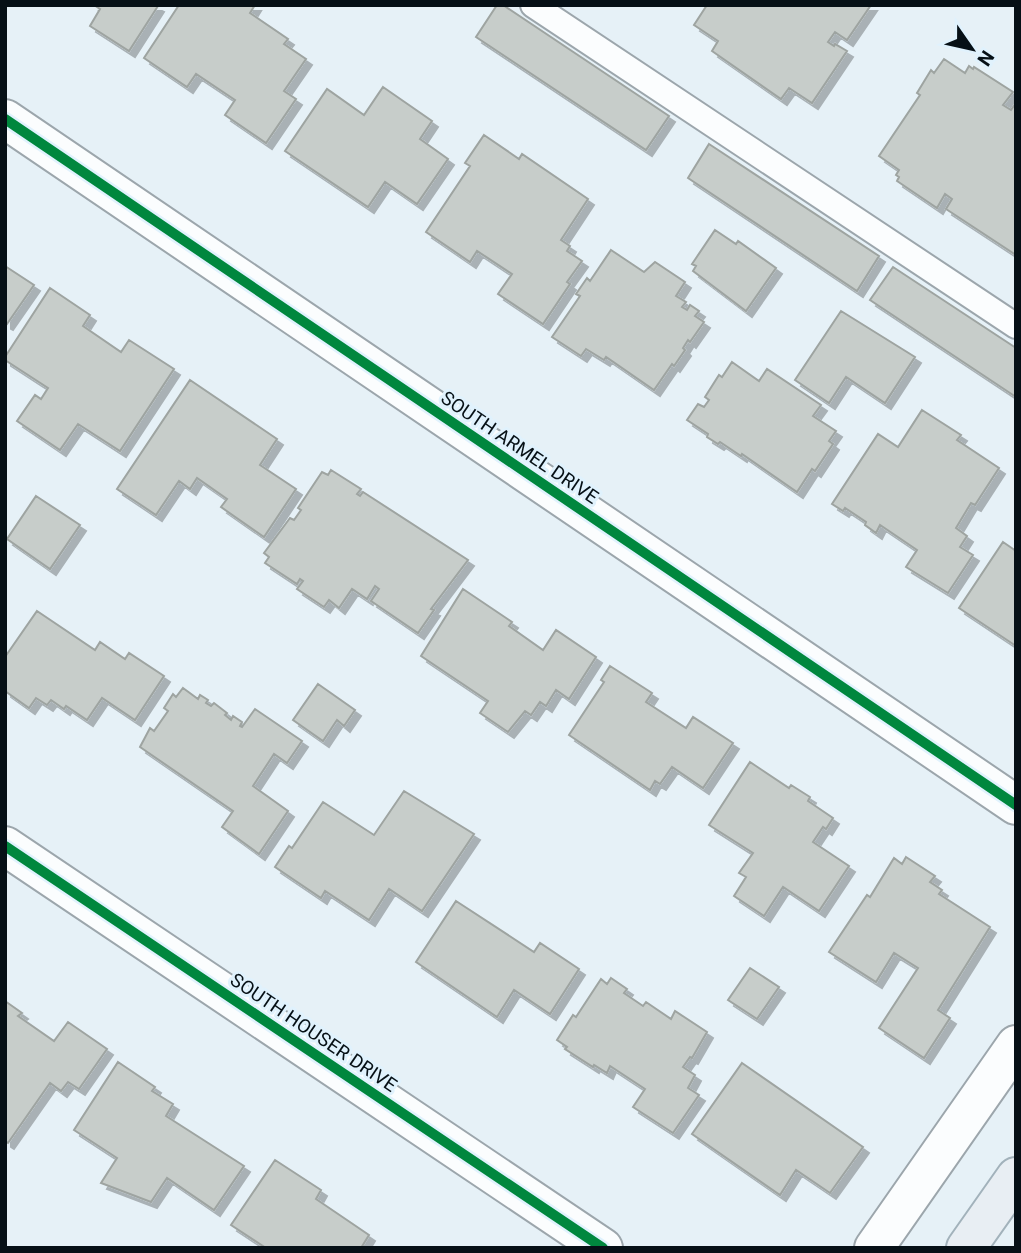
<svg xmlns="http://www.w3.org/2000/svg" width="1021" height="1253" font-family="Roboto,sans-serif">
  <style>
    .building { fill: #c7cdca; stroke: #9ea4a1; stroke-width: 2; filter: url(#shadow) }
    .lines { fill: none; stroke-linecap: round; stroke-linejoin: round }
    .lane-casing { stroke: #9ca6ac; stroke-width: 28 }
    .street-casing { stroke: #9ca6ac; stroke-width: 42 }
    .primary-casing { stroke: #a2b2bb; stroke-width: 42 }
    .lane { stroke: #fbfdfe; stroke-width: 24 }
    .street { stroke: #fbfdfe; stroke-width: 38 }
    .primary { stroke: #e8eef3; stroke-width: 38 }
    .cycleway-casing { stroke: #e0f2fd; stroke-width: 15 }
    .cycleway { stroke: #00873e; stroke-width: 10 }
    .labels { text-anchor: middle; stroke-width: 6; stroke-linejoin: round; paint-order: stroke }
    .street-label { font-size: 19px; fill: #061016; stroke: #e0f2fd }
  </style>
  <defs>
    <filter id="shadow"><feDropShadow dx="6" dy="6" stdDeviation="0" flood-color="#0004"/></filter>
  </defs>
  <rect width="100%" height="100%" fill="#e6f1f7"/>
  <path class="building" d="M94,5H156L158,6L129,51L90,26L100,9Z
    M179,5H255L250,13L288,39L284,44L306,59L284,91L296,99L266,143L225,115L235,100L196,74L187,87L144,58Z
    M497,5H503L669,116L646,150L476,37Z
    M707,5H871L847,40L835,32L828,42L834,46L835,44L847,51L812,103L789,88L781,99L712,51L718,41L694,25Z
    M944,59L965,73L969,66L973,69L974,67L1013,92L1003,105L1011,110L1016,103V255L946,209L952,199L945,194L937,208L897,181L899,177L896,175L899,170L879,156L920,95L917,93L931,70L934,73Z
    M383,87L432,121L420,139L448,159L417,204L385,182L368,207L285,151L327,89L364,115Z
    M484,135L519,159L522,154L588,199L561,240L570,246L567,251L582,261L567,282L570,284L543,324L498,294L512,274L477,251L470,262L426,232L470,166L465,163Z
    M709,144L879,256L857,291L688,178Z
    M715,230L736,244L738,241L776,268L746,311L693,271L696,266L692,264Z
    M611,250L644,272L655,262L685,282L676,296L686,302L682,307L687,310L690,305L699,311L695,316L704,322L690,342L688,340L683,348L685,350L674,366L672,364L654,390L606,357L604,360L586,349L581,356L552,337L580,296L576,294L587,278L590,281Z
    M5,266L34,285L7,324L5,323Z
    M893,267L1016,348V397L870,300Z
    M50,288L90,315L83,326L121,352L129,340L174,369L120,451L78,424L60,450L17,421L35,395L41,399L48,388L5,360V357Z
    M841,311L915,357L885,403L846,377L829,403L795,380Z
    M732,362L759,381L767,369L821,405L813,416L836,431L829,441L833,444L815,471L812,469L797,492L742,454L741,456L720,442L718,444L707,437L708,434L687,420L698,404L704,407L709,400L705,397L719,375L722,377Z
    M190,380L277,439L260,465L296,489L264,537L221,507L227,499L197,478L190,489L179,481L156,515L117,489Z
    M922,410L961,435L957,440L999,468L975,505L971,503L956,528L967,536L960,547L973,555L948,593L906,567L917,550L880,525L876,533L865,525L866,522L845,508L843,511L832,504L878,434L898,447Z
    M331,470L361,489L357,494L360,496L363,492L468,560L431,609L434,610L418,633L371,601L379,589L375,586L367,599L352,589L339,608L329,600L324,607L297,589L303,581L300,579L297,584L265,563L269,557L264,553L290,518L294,520L301,510L298,508L322,472L328,475Z
    M36,496L80,525L50,569L7,539Z
    M1003,542L1016,551V646L959,608Z
    M463,589L512,622L509,626L543,650L556,630L596,657L569,699L556,690L546,706L540,702L531,715L525,711L508,732L480,713L488,701L421,656Z
    M37,611L95,650L100,642L125,659L129,653L164,676L135,720L102,698L87,720L66,706L64,709L51,700L47,705L36,698L29,708L5,691V657Z
    M610,666L652,693L646,702L686,728L693,717L733,743L703,788L672,767L660,784L655,781L650,790L569,735L604,682L601,680Z
    M318,684L355,710L344,726L337,720L323,741L293,720Z
    M183,688L198,699L200,695L208,700L206,703L211,706L214,703L227,713L225,715L231,720L233,716L242,722L240,726L242,727L255,709L302,741L287,763L274,754L253,786L288,811L259,854L222,827L233,811L140,747L150,728L154,731L168,711L164,708L173,694L176,697Z
    M750,762L789,788L791,785L810,797L808,801L833,818L826,829L823,827L813,842L849,866L819,911L783,887L764,916L734,896L746,877L739,873L753,853L709,825Z
    M404,791L474,834L422,911L389,889L369,920L325,891L321,898L275,867L289,846L292,848L323,802L374,835Z
    M906,857L935,876L930,882L942,890L939,894L990,927L938,1010L950,1018L924,1058L879,1028L918,968L894,953L876,982L829,952L867,895L870,897L894,858L902,864Z
    M456,901L534,952L540,943L579,969L550,1014L514,990L497,1017L416,962Z
    M750,968L779,987L757,1019L728,1000Z
    M611,978L627,989L624,993L643,1006L646,1002L671,1019L675,1011L707,1032L692,1058L690,1057L683,1067L695,1075L688,1088L699,1095L673,1133L633,1107L645,1089L610,1066L607,1073L594,1065L593,1067L565,1049L567,1047L557,1040L573,1015L576,1017L601,979L607,984Z
    M5,1001L22,1013L18,1016L54,1041L68,1022L107,1049L79,1089L68,1082L61,1091L50,1083L8,1143L5,1141Z
    M118,1062L155,1087L152,1091L173,1104L166,1116L244,1166L214,1210L167,1178L151,1202L101,1183L117,1158L74,1130Z
    M742,1063L863,1147L830,1193L796,1170L780,1195L692,1134Z
    M275,1160L321,1190L316,1199L369,1235L361,1248H266L231,1225Z"/>
  <g class="lines">
    <g class="lane-casing">
      <path id="lane" d="M533,5L1016,326"/>
    </g>
    <g class="street-casing">
      <path id="street" d="M5,119L1016,805
        M5,846L603,1248
        M874,1248L1016,1045"/>
    </g>
    <g class="primary-casing">
      <path id="primary" d="M966,1248L1016,1177"/>
    </g>
    <use href="#lane" class="lane"/>
    <use href="#street" class="street"/>
    <use href="#primary" class="primary"/>
    <g class="cycleway-casing">
      <path id="cycleway" d="M5,119L1016,805
        M5,846L603,1248"/>
    </g>
    <use href="#cycleway" class="cycleway"/>
  </g>
  <g class="labels">
    <g class="street-label">
      <text transform="translate(520 447) rotate(34)" y="7">SOUTH ARMEL DRIVE</text>
      <text transform="translate(314 1032) rotate(34)" y="7">SOUTH HOUSER DRIVE</text>
    </g>
  </g>
  <rect width="1021" height="1253" fill="none" stroke="#061016" stroke-width="14"/>
  <g transform="translate(972 49) rotate(124)" stroke="#e0f2fd" stroke-width="5" paint-order="stroke">
  <path d="M0-5L12 26L0 18L-12 26Z" fill="#061016"/>
  <text y="-10" font-size="19" font-weight="bold" text-anchor="middle" fill="#061016">N</text>
  </g>
</svg>
